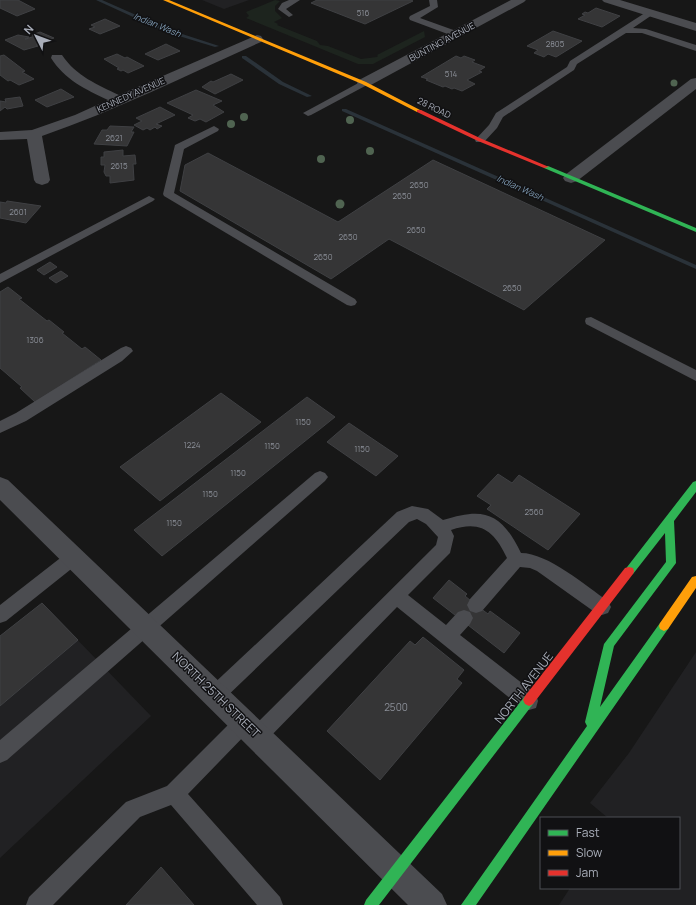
<svg xmlns="http://www.w3.org/2000/svg" width="696" height="905" font-family="Manrope,sans-serif">
  <style>
    .built { fill: #212123 }
    .green { fill: #1d241e }
    .lines { fill: none; stroke-linecap: round; stroke-linejoin: round }
    .stream { fill: #2a3239; fill-rule: evenodd }
    .building { fill: #353536; stroke: #3f4043 }
    .lane { fill: #4b4c50; fill-rule: evenodd }
    .street { fill: #4b4c50; fill-rule: evenodd }
    .fast { fill: #30b455; fill-rule: evenodd }
    .slow { fill: #ff9f0a; fill-rule: evenodd }
    .jam { fill: #e5322d; fill-rule: evenodd }
    .tree { fill: #506451 }
    .labels { text-anchor: middle; stroke-width: 3; stroke-linejoin: round; paint-order: stroke }
    .number-label { font-size: 8px; fill: #8b8f98 }
    .far-water-label { font-size: 9px; font-style: italic; fill: #7f9bb3; stroke: #111113 }
    .far-street-label { font-size: 9px; fill: #a8adb8; stroke: #111113 }
    .near-number-label { font-size: 10px; fill: #8b8f98 }
    .near-street-label { font-size: 12px; fill: #a8adb8; stroke: #111113 }
  </style>
  <rect width="100%" height="100%" fill="#171717"/>
  <path class="built" d="M202,0H249L224,9Z
    M42,603L151,716L0,858V636Z
    M696,652V905H559L570,888H679V818H608L590,803L629,753Z"/>
  <path class="green" d="M275,0L280,1L275,6V11L282,18L274,22L278,24L277,25L317,41L320,45L328,46L361,59L377,57L378,56L377,55L424,31L425,37L373,64H358L246,18L249,16L246,12Z"/>
  <g class="lines">
    <path class="stream" d="M96,0H102L170,30L219,46L215,47L166,32Z
      M242,56H246L283,82L312,96L307,97L279,84L242,58Z
      M342,109H346L696,265V269L342,111Z"/>
  </g>
  <path class="building" d="M0,0H18L35,9L17,16L0,8Z
    M317,0H411L413,1L365,24L311,3Z
    M596,8L620,16L602,27L578,19L585,15L582,14L585,12L588,13Z
    M105,19L120,26L100,34L89,29L95,27L91,25Z
    M553,31L582,41L556,57L548,54L544,57L534,53L538,50L527,46Z
    M40,32L54,38L36,45L38,46L24,50L5,40L18,35L29,37L25,39H26L35,36L32,35Z
    M166,44L180,51L158,60L145,54Z
    M117,54L125,58L127,57L144,66L128,73L123,70L121,71L117,69L119,68L104,59Z
    M4,55L25,71L22,72L34,79L19,85L10,80L8,81L0,75V56Z
    M456,56L461,58L464,56L475,60L472,62L485,67L479,71L482,72L467,80L475,84L462,91L454,88L452,89L445,86L443,87L426,80L428,79L421,77Z
    M231,74L243,80L215,94L202,87L211,81L213,82Z
    M61,89L74,97L47,107L35,100Z
    M196,90L222,101L213,105L224,112L206,122L200,119L195,121L188,118L193,115L167,103Z
    M20,97L23,106L7,109L5,107L0,111V101L6,102L5,99Z
    M160,107L175,115L156,124L162,126L157,129L155,127L150,130L147,128L143,130L134,125L142,121L136,118Z
    M110,126L134,127L131,132H134L127,146L94,144L102,130H107Z
    M123,150V156L135,155L136,164H133L134,180L110,183V176H106L104,172L105,165H101V157H104V152Z
    M208,153L338,222L433,160L605,240L524,310L389,239L331,279L180,191L185,165Z
    M7,201L41,206L26,223L0,218V202L6,203Z
    M50,262L57,267L44,275L37,270Z
    M61,271L68,276L56,283L49,278Z
    M8,287L22,298L19,299L47,321L49,320L64,332L62,333L82,349L85,347L101,360L35,402L20,388L22,387L0,368V292Z
    M221,393L261,422L160,501L120,467Z
    M307,397L335,417L162,556L134,530Z
    M349,423L398,456L376,476L327,442Z
    M498,474L512,483L519,475L580,514L548,550L487,509L491,505L477,496Z
    M449,580L467,594L465,596L476,605L488,614L490,611L520,633L504,653L433,598Z
    M42,603L78,640L0,706V636Z
    M423,637L464,670L457,679L462,683L380,780L327,731L410,641L415,645Z
    M161,867L194,905H126Z"/>
  <g class="lines">
    <path class="lane" d="M289,0H300L286,9L293,15L289,17L278,9L282,3Z
      M429,0H437L438,7L420,18L459,32L460,34L459,36H453L410,20L409,18L410,16L430,6Z
      M648,11H651L655,13L633,28L646,29L696,45V51L642,33H626L577,64L574,70L503,117L497,128L484,142H476L475,140L489,125L496,113L567,67L570,61Z
      M364,80L367,81L369,83L367,85L311,115L308,116L303,113Z
      M214,126L219,129L218,131L184,149L174,193L355,299L357,302L355,305L351,306L347,305L164,196L163,194L175,145Z
      M149,196L155,199L153,201L0,283V274Z
      M591,317L696,370V381L586,324L585,321L586,318Z
      M126,346L131,348L133,351L122,361L26,421L0,433V421L16,413L121,348Z
      M320,471L325,473L328,477L325,481L7,760L0,763V740L315,473Z
      M412,506L428,509L443,520C484,507 501,512 521,553C548,553 586,586 608,601L611,607L608,613L602,615L596,613L537,571L530,568L520,567L482,611L476,613L470,611L467,605L470,599L507,558C494,531 481,520 451,530L454,536L450,553L408,595L446,625L458,612L464,610L470,612L473,618L470,624L460,635L536,694L538,701L536,708L529,710L522,708L397,607L264,743L257,746L250,743L247,736L249,731L188,794L280,897L283,905H257L171,805L140,817L53,905H26L29,897L126,802L167,786L237,716L244,713L251,716L254,723L252,728L436,545L438,537L426,524L417,519L409,522L222,701L215,704L208,701L206,695L208,689L397,512Z
      M74,550L80,552L82,557L80,562L6,621L0,623V605L68,552Z"/>
    <path class="street" d="M511,0H526L524,2L369,86H359L357,83L359,80Z
      M602,0H620L696,23V31L604,2Z
      M257,35L261,36L263,39L261,42C189,74 117,110 42,136L50,180L48,183L42,185L36,183L34,180L27,139L0,140V132L32,130L75,115L108,100C85,89 65,80 51,58L52,55H62C76,76 98,85 119,95Z
      M696,78V89L577,181L571,183L565,181L563,178L565,175L691,79Z
      M0,477L8,480L442,894L447,905H408L0,500Z"/>
    <path class="fast" d="M544,166H548L696,228V232L544,168Z
      M696,481V492L674,521L676,563L614,646L600,707L660,623L664,621L668,623L669,626L668,629L476,905H461L587,726L585,722L604,644L666,562L665,533L633,574L629,575L625,574L624,571L693,482Z
      M529,694L533,696L535,700L533,704L379,905H364L366,900L525,696Z"/>
    <path class="slow" d="M163,0H169L366,82L422,111L417,112L362,84Z
      M696,576V588L668,629L664,631L660,629L659,626L660,623L692,577Z"/>
    <path class="jam" d="M417,110H421L482,139L549,167L544,168L478,141L417,112Z
      M629,567L633,568L634,571L633,574L533,704L529,706L525,704L523,700L525,696L625,568Z"/>
  </g>
  <g class="tree">
    <circle cx="674" cy="83" r="3.5"/>
    <circle cx="244" cy="117" r="4"/>
    <circle cx="350" cy="120" r="4"/>
    <circle cx="231" cy="124" r="4"/>
    <circle cx="370" cy="151" r="4"/>
    <circle cx="321" cy="159" r="4"/>
    <circle cx="340" cy="204" r="4.5"/>
  </g>
  <g class="labels">
    <g class="number-label">
      <text x="363" y="16">516</text>
      <text x="555" y="47">2805</text>
      <text x="451" y="77">514</text>
      <text x="114" y="141">2621</text>
      <text x="119" y="169">2615</text>
      <text x="419" y="188">2650</text>
      <text x="402" y="199">2650</text>
      <text x="18" y="215">2601</text>
      <text x="416" y="233">2650</text>
      <text x="348" y="240">2650</text>
      <text x="323" y="260">2650</text>
      <text x="512" y="291">2650</text>
      <text x="35" y="343">1306</text>
      <text x="303" y="425">1150</text>
      <text x="192" y="448">1224</text>
      <text x="272" y="449">1150</text>
      <text x="362" y="452">1150</text>
      <text x="238" y="476">1150</text>
      <text x="210" y="497">1150</text>
      <text x="534" y="515">2560</text>
      <text x="174" y="526">1150</text>
    </g>
    <g class="far-water-label">
      <text transform="translate(157 25) rotate(22)" y="3">Indian Wash</text>
      <text transform="translate(520 188) rotate(24)" y="3">Indian Wash</text>
    </g>
    <g class="far-street-label">
      <text transform="translate(442 42) rotate(-28)" y="3">BUNTING AVENUE</text>
      <text transform="translate(131 95) rotate(-24)" y="3">KENNEDY AVENUE</text>
      <text transform="translate(434 108) rotate(26)" y="3">28 ROAD</text>
    </g>
    <g class="near-number-label">
      <text x="396" y="711">2500</text>
    </g>
    <g class="near-street-label">
      <text transform="translate(524 688) rotate(-52)" y="4">NORTH AVENUE</text>
      <text transform="translate(216 695) rotate(44)" y="4">NORTH 25TH STREET</text>
    </g>
  </g>
  <rect x="540" y="817" width="140" height="72" fill="#111113" stroke="#4d4f55"/>
  <rect x="548" y="830" width="20" height="6" fill="#30b455" stroke="#4d4f55"/>
  <text x="576" y="837" font-size="12" fill="#a8adb8">Fast</text>
  <rect x="548" y="850" width="20" height="6" fill="#ff9f0a" stroke="#4d4f55"/>
  <text x="576" y="857" font-size="12" fill="#a8adb8">Slow</text>
  <rect x="548" y="870" width="20" height="6" fill="#e5322d" stroke="#4d4f55"/>
  <text x="576" y="877" font-size="12" fill="#a8adb8">Jam</text>
  <g transform="translate(36 36) rotate(312)" stroke="#111113" stroke-width="3" paint-order="stroke">
  <path d="M0-3L7 15L0 10L-7 15Z" fill="#a8adb8"/>
  <text y="-6" font-size="11" font-weight="bold" text-anchor="middle" fill="#a8adb8">N</text>
  </g>
</svg>
